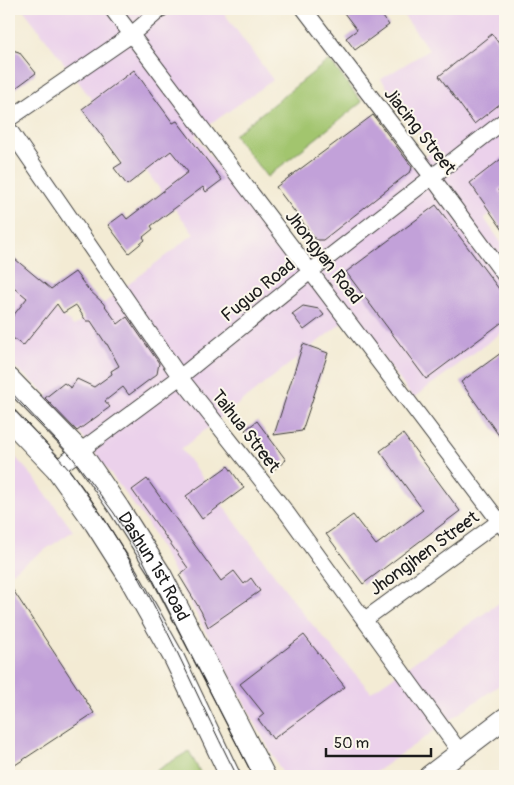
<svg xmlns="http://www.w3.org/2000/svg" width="514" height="785" font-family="Pangolin,sans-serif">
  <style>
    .built { fill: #ebd1eb }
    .green { fill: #a2c56e; stroke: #5f7045 }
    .building { fill: #c2a1d9 }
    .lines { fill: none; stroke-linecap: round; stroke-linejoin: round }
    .minor-casing { stroke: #3c3b38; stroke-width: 17 }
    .tertiary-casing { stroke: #3c3b38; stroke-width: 22 }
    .minor { stroke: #fff; stroke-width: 15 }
    .tertiary { stroke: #fff; stroke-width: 20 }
    .tram { stroke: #1c1c1c; stroke-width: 1 }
    .labels { text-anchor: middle; stroke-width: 4; stroke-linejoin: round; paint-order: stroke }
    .street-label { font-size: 18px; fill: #1c1c1c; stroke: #fbf7ec }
  </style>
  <rect width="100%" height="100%" fill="#fbf7ec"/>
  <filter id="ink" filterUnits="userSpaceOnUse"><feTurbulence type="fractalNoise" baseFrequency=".02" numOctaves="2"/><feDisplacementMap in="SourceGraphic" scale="10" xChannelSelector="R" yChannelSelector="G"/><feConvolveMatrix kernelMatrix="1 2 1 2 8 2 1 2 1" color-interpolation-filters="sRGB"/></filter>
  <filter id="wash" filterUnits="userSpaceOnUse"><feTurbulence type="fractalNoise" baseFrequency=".0096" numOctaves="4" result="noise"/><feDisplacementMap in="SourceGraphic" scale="20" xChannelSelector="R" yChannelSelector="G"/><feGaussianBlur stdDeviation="1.12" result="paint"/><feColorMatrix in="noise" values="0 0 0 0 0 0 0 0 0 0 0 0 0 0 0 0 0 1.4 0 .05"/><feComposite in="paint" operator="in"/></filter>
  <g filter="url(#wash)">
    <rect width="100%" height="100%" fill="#f3ebd4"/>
    <path class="built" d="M23,9H221L273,80L195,135L288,262L433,151L381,79L429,50L399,9H505V204L484,218L505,248V330L413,398L352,315L181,449L305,616L371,692L505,599V681L370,776H284L146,521L56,401L9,362V271L74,326L194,234Z
      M9,450L36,480L73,531L9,574Z"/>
    <path class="green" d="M329,60L362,102L267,177L234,135Z
      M189,751L202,776H147Z"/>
    <g id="blocks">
      <path class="building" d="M341,9H377L389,25L355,50L346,38L357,30Z
        M492,34L505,52V100L474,124L439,76Z
        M9,49L19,52L36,73L9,93Z
        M134,70L173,123L177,121L222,180L206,192L203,187L151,226L153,229L143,237L145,240L129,253L108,225L123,214L127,219L188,172L171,151L127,185L114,168L122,163L82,109Z
        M373,115L412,167L411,171L323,240H316L276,187Z
        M505,156V185L498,190L505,200V233L470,183Z
        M436,205L505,297V320L426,379L346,272Z
        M9,254L51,289L75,272L88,289L103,303L118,324L127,317L159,363L157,374L129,395L123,387L105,401L110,407L77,431L45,398L64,383L71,388L77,379L94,387L112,374L111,371L119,366L107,344H106L91,321H86L76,305L63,313L57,304L23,346L9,335V321L27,298L9,283Z
        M303,306L319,309L324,315L304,330L292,314Z
        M303,344L328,353L302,431L274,435Z
        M505,350V444L461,382Z
        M257,421L286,460L275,469L245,430Z
        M403,434L460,511L363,584L326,534L353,515L376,545L423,510L380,451Z
        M228,466L244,488L202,519L186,496Z
        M147,479L221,581L234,571L244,584L251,578L260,591L208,627L201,611L179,575L188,568L132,490Z
        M9,584L94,713L9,769Z
        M304,635L345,687L273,739L258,719L264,714L240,684Z"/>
    </g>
  </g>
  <g filter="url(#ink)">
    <use href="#blocks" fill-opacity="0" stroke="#3c3b38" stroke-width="1"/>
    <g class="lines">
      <g class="minor-casing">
        <path id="minor" d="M112,9L505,529
          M304,9L432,177L505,276
          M9,119L131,35L161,9
          M9,129L180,377L284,509L460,752
          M56,469L180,377L311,271L505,120
          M364,620L505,517"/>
      </g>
      <g class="tertiary-casing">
        <g id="tertiary">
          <path id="s1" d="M9,378L80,451L119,508L161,574L265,776"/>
          <path d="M9,420L56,469L95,524L128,576L174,658L230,776"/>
          <path d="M429,776L505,718"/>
        </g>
      </g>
      <use href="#minor" class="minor"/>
      <use href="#tertiary" class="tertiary"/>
      <path class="tram" d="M9,390L72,457L114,513L144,562L253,776
        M9,404C37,434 65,462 88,495C150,582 189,682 237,776"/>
    </g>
  </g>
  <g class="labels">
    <g class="street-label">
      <text transform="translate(420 131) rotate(52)" y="6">Jiacing Street</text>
      <text transform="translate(324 257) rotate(52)" y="6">Jhongyan Road</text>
      <text transform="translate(258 290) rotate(-39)" y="6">Fuguo Road</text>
      <text transform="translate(246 431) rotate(52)" y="6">Taihua Street</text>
      <text transform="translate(424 553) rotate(-36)" y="6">Jhongjhen Street</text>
      <text dy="6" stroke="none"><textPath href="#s1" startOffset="239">Dashun 1st Road</textPath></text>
    </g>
  </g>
  <rect width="514" height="785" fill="none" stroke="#fbf7ec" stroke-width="30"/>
  <path d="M326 748v8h105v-8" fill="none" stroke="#1c1c1c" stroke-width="2.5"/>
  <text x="334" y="748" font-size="15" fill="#1c1c1c" stroke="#fbf7ec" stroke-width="4" paint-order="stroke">50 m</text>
</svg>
